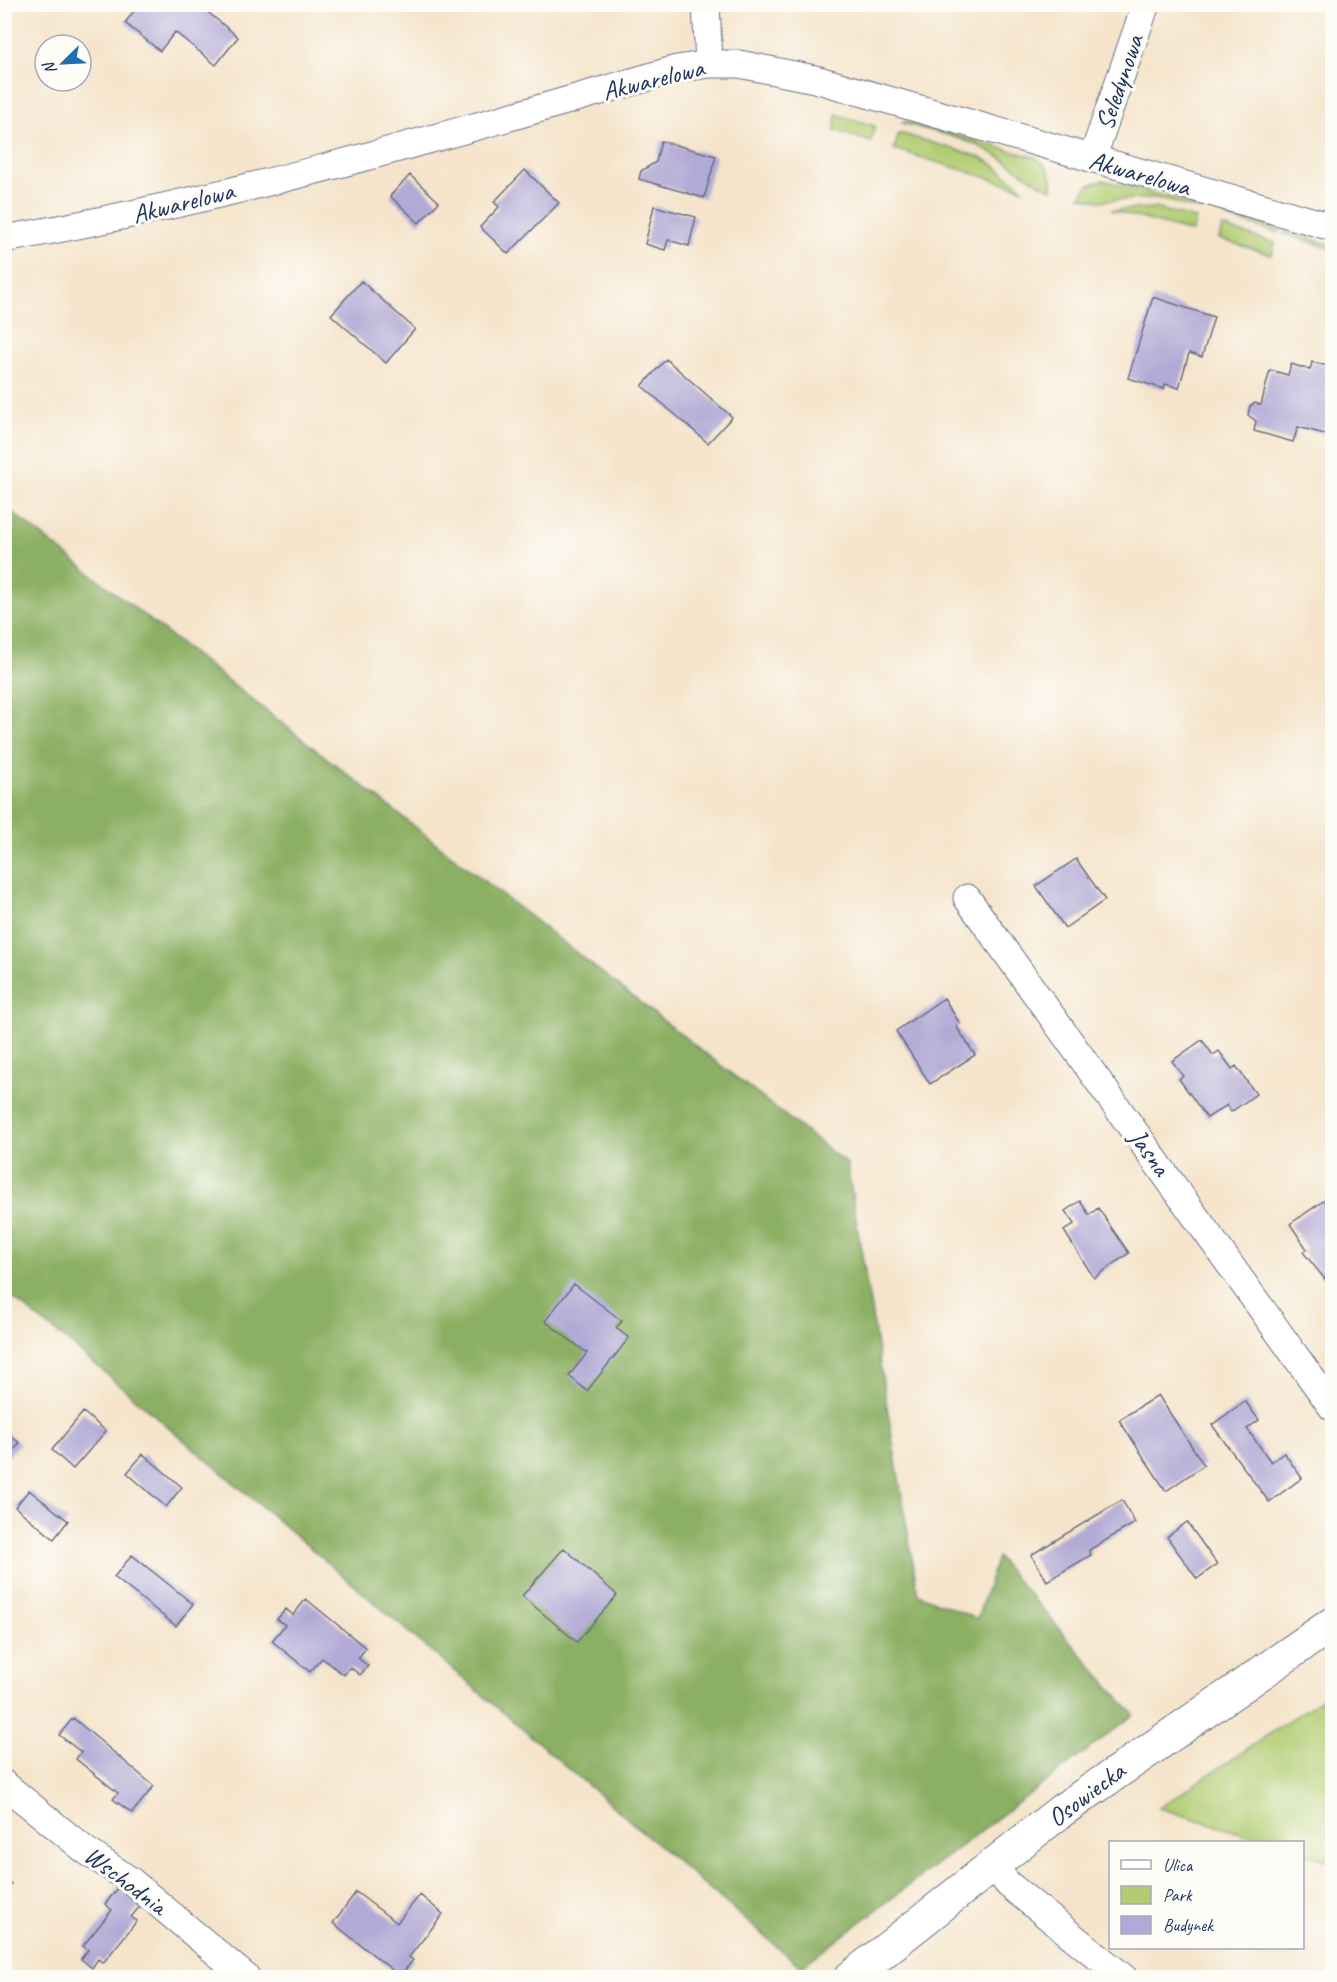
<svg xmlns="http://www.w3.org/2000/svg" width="1337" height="1982" font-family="Caveat,sans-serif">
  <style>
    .green { fill: #b1cc71; stroke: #667e68; stroke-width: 1.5 }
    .forest { fill: #8cb063; stroke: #547060; stroke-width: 1.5 }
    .building { fill: #b2aad6 }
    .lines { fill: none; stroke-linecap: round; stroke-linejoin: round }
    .minor-casing { stroke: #676e84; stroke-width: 29 }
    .tertiary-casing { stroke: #676e84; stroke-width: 35 }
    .minor { stroke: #fff; stroke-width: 27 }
    .tertiary { stroke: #fff; stroke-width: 33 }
    .labels { text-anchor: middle; stroke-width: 6; stroke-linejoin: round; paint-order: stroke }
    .street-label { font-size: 26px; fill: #1b2f5e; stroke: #fdfcf7 }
  </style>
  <rect width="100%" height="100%" fill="#fdfcf7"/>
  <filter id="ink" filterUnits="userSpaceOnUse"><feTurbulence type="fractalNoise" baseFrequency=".0167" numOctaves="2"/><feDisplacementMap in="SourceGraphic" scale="12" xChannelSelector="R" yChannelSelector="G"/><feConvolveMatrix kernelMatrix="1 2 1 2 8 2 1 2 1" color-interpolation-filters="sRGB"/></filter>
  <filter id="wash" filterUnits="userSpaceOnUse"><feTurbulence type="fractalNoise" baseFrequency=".008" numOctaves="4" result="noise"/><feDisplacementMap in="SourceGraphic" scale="24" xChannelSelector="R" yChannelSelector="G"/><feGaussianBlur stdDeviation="1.35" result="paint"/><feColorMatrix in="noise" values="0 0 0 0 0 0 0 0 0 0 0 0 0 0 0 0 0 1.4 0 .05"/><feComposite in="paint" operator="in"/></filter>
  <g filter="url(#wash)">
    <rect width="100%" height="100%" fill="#f5e4cb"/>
    <path class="green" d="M836,114L875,126L871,142L835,130Z
      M907,121L1037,158C1047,165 1054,176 1052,189C1031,182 1016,166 996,155C969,138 933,132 902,123Z
      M899,133L977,156L991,163L1024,189L894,149Z
      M1103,180L1194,204L1199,210L1156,198L1098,201L1080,196L1089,185Z
      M1155,208L1196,219L1192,232L1111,210Z
      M1232,215L1280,229L1279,233L1225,217Z
      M1222,227L1275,243L1272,255L1219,239Z
      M1285,231L1332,245V249L1284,234Z
      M1332,1692V1862L1303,1853L1302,1842H1270L1159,1808Z"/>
    <path class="forest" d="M4,506L847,1164L918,1594L977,1619L997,1557L1134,1715L801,1967L70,1343L5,1292Z"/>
    <g id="blocks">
      <path class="building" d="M139,4H184L190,10L194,4H198L238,37L216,65L175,32L160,51L125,23Z
        M661,141L716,156L704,198L639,179L641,171L656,162Z
        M525,170L559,203L508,254L480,227L499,207L494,202Z
        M410,175L439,202L419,223L390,196Z
        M654,206L696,217L689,246L668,240L665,250L645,244Z
        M361,281L415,329L386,363L331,315Z
        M1153,297L1214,317L1202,357L1189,353L1179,388L1165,384L1164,389L1128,378Z
        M666,359L732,417L708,443L642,386Z
        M1312,362L1332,367V417L1328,435L1298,427L1293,442L1254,431L1256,421L1248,415L1250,406L1255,403L1261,405L1270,370L1288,375L1291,364L1310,370Z
        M1076,859L1105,900L1065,928L1036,886Z
        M944,998L960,1024L956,1026L975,1055L930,1084L896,1031Z
        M1202,1040L1213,1055L1219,1051L1232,1069L1236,1066L1256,1094L1231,1112L1227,1105L1207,1118L1179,1079L1183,1076L1172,1061Z
        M1329,1197L1332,1201V1288L1303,1252L1307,1249L1290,1224Z
        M1080,1201L1089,1215L1098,1208L1129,1253L1094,1278L1064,1231L1074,1224L1065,1211Z
        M574,1284L622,1321L616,1328L629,1338L587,1391L569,1376L587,1353L545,1321Z
        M1158,1395L1204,1465L1166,1491L1119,1420Z
        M1245,1401L1259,1420L1247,1429L1271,1462L1284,1453L1302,1478L1269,1502L1212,1425Z
        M83,1412L106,1431L73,1469L52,1450Z
        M4,1431L20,1443L4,1461Z
        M143,1454L182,1487L166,1507L127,1473Z
        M29,1490L68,1521L54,1539L15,1507Z
        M1122,1500L1135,1523L1089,1550L1091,1555L1047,1581L1031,1555Z
        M1187,1522L1217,1564L1197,1579L1167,1537Z
        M564,1548L617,1595L577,1642L522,1596Z
        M132,1555L193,1604L176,1626L114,1577Z
        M306,1599L366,1648L358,1658L368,1666L360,1675L350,1667L344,1675L322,1658L310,1672L272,1641L285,1625L277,1619L286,1609L293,1615Z
        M73,1718L154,1786L132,1813L113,1799L118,1793L76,1759L81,1752L59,1735Z
        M4,1878L11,1884L4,1892Z
        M118,1888L140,1906L131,1917L137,1921L103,1963L98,1959L92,1968L81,1959L88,1950L83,1946L112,1910L105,1904Z
        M356,1892L397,1923L420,1895L443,1914L409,1957L413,1960L400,1976L333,1923Z"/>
    </g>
  </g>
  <g filter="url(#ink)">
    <use href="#blocks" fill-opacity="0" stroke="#676e84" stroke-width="1.5"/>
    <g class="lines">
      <g class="minor-casing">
        <path id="minor" d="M706,4L709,64
          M1092,159L1146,4
          M4,239C232,199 455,133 677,69L709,64H739L815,79L1332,227
          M967,898L1332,1407
          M4,1784L85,1850L131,1881L247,1978
          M993,1865L1008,1884L1124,1978"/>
      </g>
      <g class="tertiary-casing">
        <path id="tertiary" d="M850,1978L1061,1811L1332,1624"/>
      </g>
      <use href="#minor" class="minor"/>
      <use href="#tertiary" class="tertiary"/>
    </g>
  </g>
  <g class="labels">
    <g class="street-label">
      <text transform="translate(653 79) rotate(-14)" y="9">Akwarelowa</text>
      <text transform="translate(1119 82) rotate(-71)" y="9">Seledynowa</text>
      <text transform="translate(1140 173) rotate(16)" y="9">Akwarelowa</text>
      <text transform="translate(183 202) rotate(-14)" y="9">Akwarelowa</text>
      <text transform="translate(1150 1152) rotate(54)" y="9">Jasna</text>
      <text transform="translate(1086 1794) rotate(-37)" y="9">Osowiecka</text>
      <text transform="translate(126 1880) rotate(37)" y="9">Wschodnia</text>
    </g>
  </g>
  <rect width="1337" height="1982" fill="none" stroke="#fdfcf7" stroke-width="24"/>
  <rect x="1109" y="1841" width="195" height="108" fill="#fdfcf7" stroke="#a3aaba" stroke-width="1.5"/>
  <rect x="1121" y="1860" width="30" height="9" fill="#ffffff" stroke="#a3aaba" stroke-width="1.5"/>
  <text x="1163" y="1871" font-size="18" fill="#1b2f5e">Ulica</text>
  <rect x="1121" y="1886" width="30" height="18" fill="#b1cc71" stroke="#a3aaba" stroke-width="1.5"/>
  <text x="1163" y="1901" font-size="18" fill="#1b2f5e">Park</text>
  <rect x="1121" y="1916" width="30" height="18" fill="#b2aad6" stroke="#a3aaba" stroke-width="1.5"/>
  <text x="1163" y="1931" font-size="18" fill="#1b2f5e">Budynek</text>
  <g transform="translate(63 63) rotate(246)"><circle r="28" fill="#fdfcf7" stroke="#a3aaba" stroke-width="1.5"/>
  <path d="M0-4.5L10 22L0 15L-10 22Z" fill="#1f6fb2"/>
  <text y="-9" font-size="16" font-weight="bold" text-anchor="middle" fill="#1b2f5e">N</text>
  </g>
</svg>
